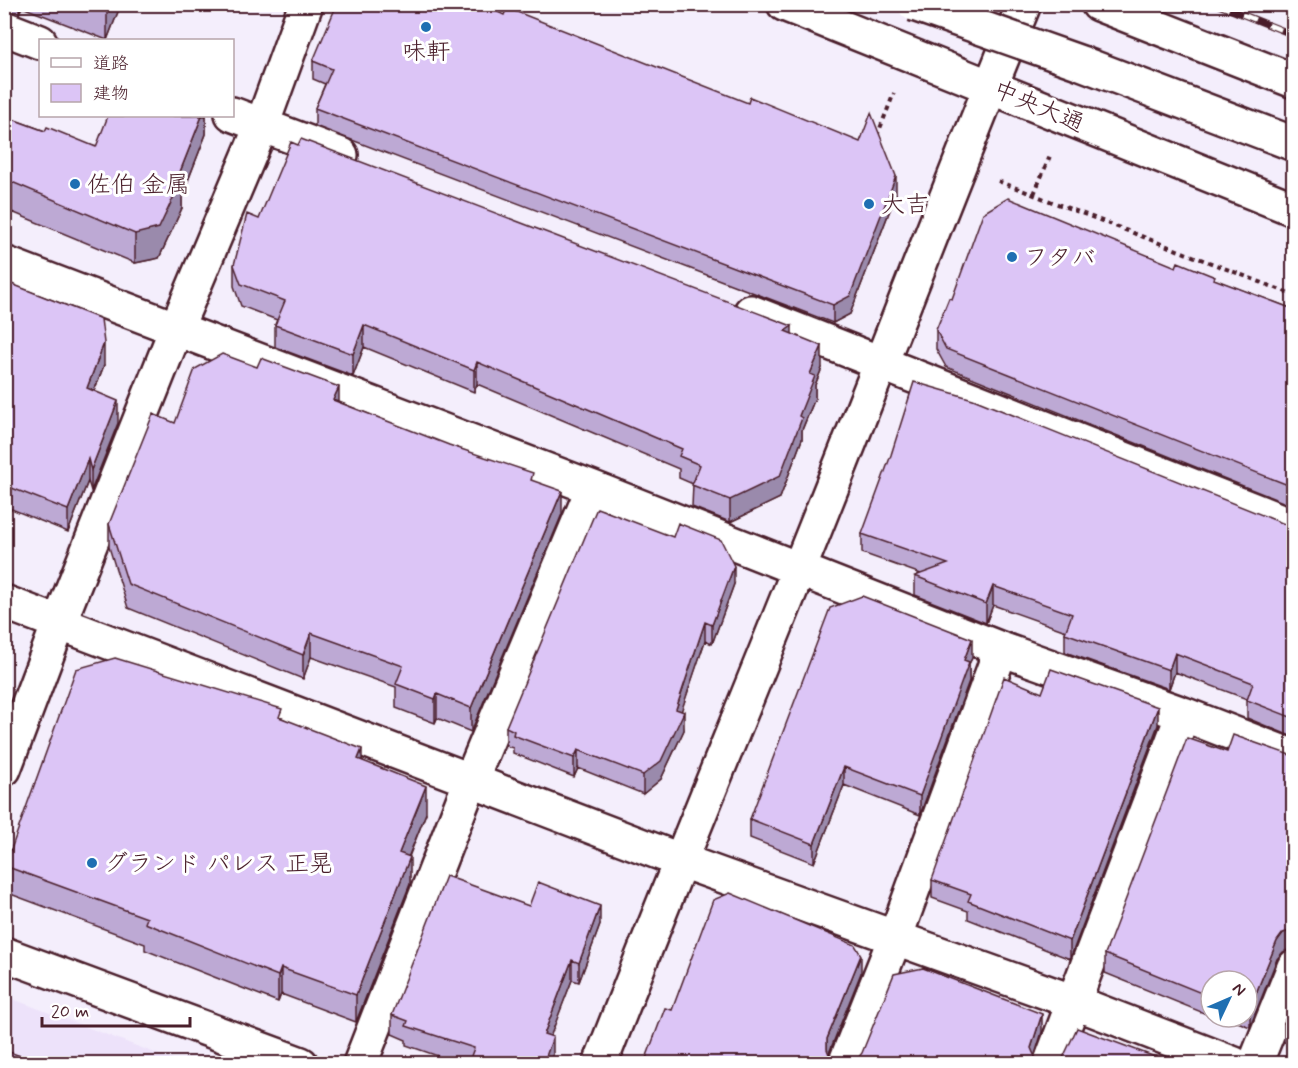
<svg xmlns="http://www.w3.org/2000/svg" width="1298" height="1068" font-family="Mynerve,'Klee One',sans-serif">
  <style>
    .built { fill: #ede2fa }
    .lines { fill: none; stroke-linecap: round; stroke-linejoin: round }
    .minor-casing { stroke: #4a1f2b; stroke-width: 38 }
    .major-casing { stroke: #4a1f2b; stroke-width: 38 }
    .highway-casing { stroke: #4a1f2b; stroke-width: 38 }
    .path { stroke: #4a1f2b; stroke-width: 4; stroke-dasharray: 4.5 4.5; stroke-linecap: butt }
    .minor { stroke: #fff; stroke-width: 33 }
    .major { stroke: #fff; stroke-width: 33 }
    .highway { stroke: #fff; stroke-width: 33 }
    .rail-casing { stroke: #4a1f2b; stroke-width: 7 }
    .rail { stroke: #fff; stroke-width: 4.5; stroke-dasharray: 14; stroke-linecap: butt }
    .highway-bridge-casing { stroke: #4a1f2b; stroke-width: 38; stroke-linecap: butt }
    .highway-bridge { stroke: #fff; stroke-width: 33 }
    .wall { fill: #bda9d4; stroke: #4a1f2b; stroke-width: 1.5 }
    .shaded-wall { fill: #9a8aac; stroke: #4a1f2b; stroke-width: 1.5 }
    .building { fill: #dcc5f6; stroke: #4a1f2b; stroke-width: 1.5 }
    .poi-dot { fill: #1f6fb2; stroke: #fff; stroke-width: 2 }
    .labels { text-anchor: middle; stroke-width: 6; stroke-linejoin: round; paint-order: stroke }
    .poi-label { font-size: 24px; fill: #4a1f2b; stroke: #fff; text-anchor: start }
    .street-label { font-size: 24px; fill: #4a1f2b; stroke: #fff }
  </style>
  <rect width="100%" height="100%" fill="#f4eefc"/>
  <filter id="ink" filterUnits="userSpaceOnUse"><feTurbulence type="fractalNoise" baseFrequency=".0167" numOctaves="2"/><feDisplacementMap in="SourceGraphic" scale="12" xChannelSelector="R" yChannelSelector="G"/><feConvolveMatrix kernelMatrix="1 2 1 2 8 2 1 2 1" color-interpolation-filters="sRGB"/></filter>
  <g filter="url(#ink)">
    <path class="built" d="M5,996L181,1063H5Z"/>
    <g class="lines">
      <g class="minor-casing">
        <path id="minor" d="M4,28L40,42
          M232,114L341,155
          M4,263L593,488L1001,649L1183,714L1294,757
          M751,312L1294,526
          M4,602L679,860L1074,1002L1234,1064
          M4,769L59,623L176,329L262,125L306,4
          M4,954L301,1064
          M360,1064L471,780L593,488
          M600,1064C665,896 734,731 801,564C876,378 948,190 1024,4
          M845,1064L895,938L1001,649
          M1050,1064L1183,714
          M1255,1064L1294,967"/>
      </g>
      <g class="major-casing">
        <path id="major" d="M784,4L1294,209"/>
      </g>
      <g class="highway-casing">
        <path id="highway" d="M1098,4L1294,81"/>
      </g>
      <path class="path" d="M877,136L894,93
        M998,181L1294,295
        M1034,194L1050,156"/>
      <use href="#minor" class="minor"/>
      <use href="#major" class="major"/>
      <use href="#highway" class="highway"/>
      <g class="rail-casing">
        <path id="rail" d="M1216,4L1294,35
          M1281,4L1294,9"/>
      </g>
      <use href="#rail" class="rail"/>
      <g class="highway-bridge-casing">
        <path id="highway-bridge" d="M914,4L1081,63L1294,144"/>
      </g>
      <use href="#highway-bridge" class="highway-bridge"/>
    </g>
    <path class="wall" d="M4,4H121L107,40L22,7L19,14L4,10Z
      M313,61L896,194L850,314L833,323L315,126V108L325,84L313,79Z
      M4,116L45,131L96,147L206,116V134L182,196V208L159,258L135,263L12,212L10,218L4,216Z
      M259,219L792,334L822,368L815,385V398L802,430V439L780,498L730,522L692,507L693,484L679,478V469L477,384L474,392L364,347L353,376L275,347V325L277,320L241,306L234,286V265Z
      M1176,267L1215,280L1293,309V506L946,367L936,349V330L952,299Z
      M4,281L104,365L94,391L118,423L91,491L88,481L68,532L4,506Z
      M339,402L533,481L562,514L471,732L437,718L435,723L396,708V687L311,657L303,679L128,608L109,547V524L175,423Z
      M1287,525H1293V737L1247,718V699L1175,672L1169,689L1065,652V633L1066,631L993,605L986,623L915,595V576L921,574L862,553V534Z
      M734,584L712,644L705,641L681,711L684,730L661,779L643,794L578,768L574,777L513,753V748L506,746V727Z
      M972,658L969,664V681L920,815L844,785L814,863L750,838V819Z
      M1042,693L1158,725L1070,959L968,919V911L932,898V880Z
      M282,718L362,760L426,813L409,857L410,884L356,1022L281,994L278,1002L145,950V944L5,892V866Z
      M1227,752L1293,756V949L1283,952L1277,959L1250,1027L1225,1017H1247V981H1211V1016L1105,973V954Z
      M529,906L600,925L579,982L572,980L550,1036L553,1057L550,1064H461L406,1045V1040L392,1034V1015Z
      M1293,1000V1045L1284,1042V1023Z"/>
    <path class="shaded-wall" d="M19,4H22L19,14Z
      M110,4H121L107,40V11Z
      M5,19V49L4,51V22Z
      M202,116H206V134L182,196V208L159,258L135,263V234L178,177Z
      M896,176V194L850,314L833,323V305Z
      M12,182V212L10,218V189Z
      M364,325V347L353,376V354Z
      M792,326V348L785,331Z
      M104,343V365L87,410V388Z
      M822,346V368L815,385V398L802,430V439L780,498L730,522V500L799,416L810,374Z
      M477,362V384L474,392V370Z
      M339,387V411L333,400Z
      M118,401V423L91,491V470Z
      M88,459V481L68,532V510Z
      M562,491V514L471,732V708Z
      M734,566V584L712,644V625Z
      M993,586V605L986,623V604Z
      M705,622V641L676,727V709Z
      M311,633V657L303,679V655Z
      M972,639V658L969,664V681L920,815V796L964,660Z
      M1175,653V672L1169,689V670Z
      M437,694V718L435,723V699Z
      M1158,707V725L1070,959V941Z
      M684,712V730L661,779L643,794V775Z
      M362,749V775L358,759Z
      M578,750V768L574,777V758Z
      M844,767V785L814,863V844Z
      M426,786V813L399,880V853Z
      M410,857V884L356,1022V995Z
      M600,906V925L579,982V963Z
      M1292,930V948L1283,952L1277,959L1250,1027V1008L1277,941L1283,933Z
      M861,955V973L827,1058V1039Z
      M572,960V980L544,1053V1034Z
      M281,968V994L278,1002V976Z
      M1042,1014V1032L1032,1064L1031,1048Z
      M553,1037V1057L550,1064H541Z"/>
    <path class="building" d="M90,4H110L107,11Z
      M337,4H481L504,15L507,8L748,103L750,97L860,142L871,113L896,176L850,296L833,305L315,108L332,69L313,61Z
      M4,116L45,131L47,127L96,147L108,116H202L178,177L182,179L159,228L135,234L12,182L10,189L4,187Z
      M301,139L792,326L785,331L822,346L810,374L815,376L799,416L802,418L780,476L730,500L692,485L700,465L679,456L682,449L477,362L474,370L364,325L353,354L275,325L285,301L241,284L234,265L247,214L259,219L291,142L298,145Z
      M1008,198L1176,267L1178,262L1215,277L1214,279L1293,309V487L946,349L936,330L949,298L952,299L983,213Z
      M4,281L101,319L104,343L87,388L118,401L91,470L88,459L68,510L4,485Z
      M222,354L257,367L261,358L339,387L333,400L449,445L533,473L531,480L562,491L471,708L437,694L435,699L396,684L403,666L311,633L303,655L128,584L109,524L153,414L175,423L195,369Z
      M914,382L973,399L1287,525H1293V718L1247,700L1253,683L1175,653L1169,670L1065,633L1072,614L993,586L986,604L915,576L948,564L862,534L891,455Z
      M597,508L673,537L678,523L721,540L734,566L712,625L705,622L676,709L684,712L661,761L643,775L578,750L574,758L513,735L514,731L506,727Z
      M862,596L972,639L964,660L969,662L920,796L844,767L814,844L750,819L830,608Z
      M115,658L282,709L279,717L362,749L358,759L426,786L399,853L410,857L356,995L281,968L278,976L145,923L147,918L5,866L76,669Z
      M1051,669L1158,707L1070,941L968,901L971,894L932,880L1004,677L1042,693Z
      M1233,735L1293,756V930L1283,933L1277,941L1250,1008L1247,1007V981H1211V997L1105,954L1187,738L1227,752Z
      M446,876L529,906L538,882L600,906L579,963L572,960L544,1034L553,1037L544,1062L541,1064H491L471,1056L474,1048L406,1026L408,1021L392,1015Z
      M730,893L855,945L861,955L827,1039V1049L830,1057L839,1063L841,1064H644L665,1008L672,1010L713,900Z
      M923,968L1042,1014L1031,1048L1035,1057L1043,1063L1048,1064H849L856,1061L862,1053L894,974Z
      M1293,1000V1026L1284,1023Z
      M1077,1028L1174,1064H1055L1062,1060Z
      M4,1050L42,1064H4Z"/>
  </g>
  <g class="poi-dot">
    <circle cx="426" cy="27" r="6"/>
    <circle cx="75" cy="184" r="6"/>
    <circle cx="869" cy="204" r="6"/>
    <circle cx="1012" cy="257" r="6"/>
    <circle cx="92" cy="863" r="6"/>
  </g>
  <g class="labels">
    <g class="poi-label">
      <text x="426" y="59" text-anchor="middle">味軒</text>
      <text x="87" y="192">佐伯 金属</text>
      <text x="881" y="212">大吉</text>
      <text x="1024" y="265">フタバ</text>
      <text x="104" y="871">グランド パレス 正晃</text>
    </g>
    <g class="street-label">
      <text transform="translate(1039 106) rotate(23)" y="8">中央大通</text>
    </g>
  </g>
  <rect width="1298" height="1068" fill="none" stroke="#fff" stroke-width="24"/>
  <rect x="12" y="12" width="1274" height="1044" fill="none" stroke="#4a1f2b" stroke-width="2" filter="url(#ink)"/>
  <rect x="39" y="39" width="195" height="78" fill="#ffffff" stroke="#b7a5aa" stroke-width="1.5"/>
  <rect x="51" y="58" width="30" height="9" fill="#ffffff" stroke="#b7a5aa" stroke-width="1.5"/>
  <text x="93" y="69" font-size="18" fill="#4a1f2b">道路</text>
  <rect x="51" y="84" width="30" height="18" fill="#dcc5f6" stroke="#b7a5aa" stroke-width="1.5"/>
  <text x="93" y="99" font-size="18" fill="#4a1f2b">建物</text>
  <g transform="translate(1229 999) rotate(46)"><circle r="28" fill="#ffffff" stroke="#b7a5aa" stroke-width="1.5"/>
  <path d="M0-4.5L10 22L0 15L-10 22Z" fill="#1f6fb2"/>
  <text y="-9" font-size="16" font-weight="bold" text-anchor="middle" fill="#4a1f2b">N</text>
  </g>
  <path d="M42 1017v9h148v-9" fill="none" stroke="#4a1f2b" stroke-width="3"/>
  <text x="51" y="1017" font-size="18" fill="#4a1f2b" stroke="#ffffff" stroke-width="4.5" paint-order="stroke">20 m</text>
</svg>
